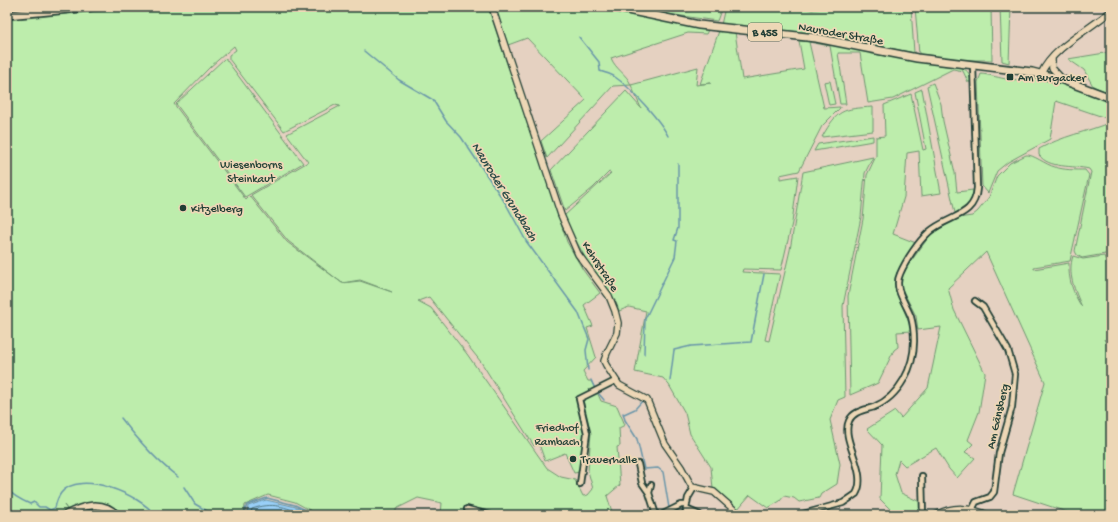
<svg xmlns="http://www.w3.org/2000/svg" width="1118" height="522" font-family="'Gochi Hand',sans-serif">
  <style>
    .green { fill: #bdedac; stroke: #6e9570; fill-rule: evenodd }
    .water { fill: #99cff7; stroke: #6895a9 }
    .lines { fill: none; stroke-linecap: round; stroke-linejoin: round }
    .shore { stroke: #507782; stroke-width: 1 }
    .stream { stroke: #6895a9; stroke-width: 1.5 }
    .minor-casing { stroke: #1f3d34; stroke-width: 8 }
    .tertiary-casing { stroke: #1f3d34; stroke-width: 8 }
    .secondary-casing { stroke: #1f3d34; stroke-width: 9 }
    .primary-casing { stroke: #1f3d34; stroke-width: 10 }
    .minor { stroke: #edd7b6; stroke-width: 4.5 }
    .tertiary { stroke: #edd7b6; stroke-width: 5.5 }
    .secondary { stroke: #edd7b6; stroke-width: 6 }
    .primary { stroke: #edd7b6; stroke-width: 7 }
    .poi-dot { fill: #1f3d34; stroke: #edd7b6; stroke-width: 1.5 }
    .labels { text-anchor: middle; stroke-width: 3.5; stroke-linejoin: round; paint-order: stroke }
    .shield { fill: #edd7b6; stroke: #5d6b5b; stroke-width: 1 }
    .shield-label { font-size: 11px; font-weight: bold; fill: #1f3d34 }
    .street-label { font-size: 12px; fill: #1f3d34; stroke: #edd7b6 }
    .poi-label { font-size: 12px; fill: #1f3d34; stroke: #edd7b6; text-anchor: start }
    .park-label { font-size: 12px; fill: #27463a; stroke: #edd7b6 }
    .water-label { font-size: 13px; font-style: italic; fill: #2b4c48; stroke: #edd7b6 }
  </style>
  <rect width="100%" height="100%" fill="#e5d1c1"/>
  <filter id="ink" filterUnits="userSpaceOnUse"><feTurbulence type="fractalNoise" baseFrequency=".025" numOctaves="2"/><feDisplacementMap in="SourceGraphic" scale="8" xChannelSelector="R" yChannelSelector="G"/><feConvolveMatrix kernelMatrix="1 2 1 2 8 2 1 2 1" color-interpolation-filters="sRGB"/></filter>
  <g filter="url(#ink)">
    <path class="green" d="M139,7H488L567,242L583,270L600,293L584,305L593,326L587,328L596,357L583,371L588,381H591L595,388L576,399L586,433L580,472L574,473L565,453L545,461L539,444L534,446L481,362L429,297L418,301L431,308L467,354L547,468L561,477L575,480L583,496L588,495L593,489L588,471L591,433L583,400L597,392L601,401L617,406L625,425L619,428L620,446L617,447L620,485L607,496L613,515H441L442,503L418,498L396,509V515H315V513L295,502L268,495L245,505L244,515H120L92,503L68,510L64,505L68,511C53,519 21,517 7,510V20ZM234,46L236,50L229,55V59L284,131L335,105L340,106L287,134L308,162L251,195L288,241L342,283L360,280L392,292L360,281L342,283L287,242L250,196L246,200L174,104L210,67Z
      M495,7H597L708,30L706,34L688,33L611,58C616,70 627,74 631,85L698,67L696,85L711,83L700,84L719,31L735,32L742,79L804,69L799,41C831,43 861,52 892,57C916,62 939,65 962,68C969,71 970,75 971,82H968L963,71L953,69L893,99L868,103L860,53H838L846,104H840L830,46L809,42L824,108L840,107V108L822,126L799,171L780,175V179L798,176L792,223L781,270L743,269L742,272L780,274L765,340L769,341L790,250L803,172L873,157L865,173L861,217L843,306L845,397L838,400L830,420L840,464L837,484L821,494L819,498L799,502L794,498L784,496L780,501L768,508L750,495L737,510L713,489L711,467L690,434L685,413L669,385L663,378L635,372L646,311L629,307L619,311C614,293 602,283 592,269C581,252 573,234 564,216L611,173L609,172L593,188L565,211L551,170L626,91L641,108L631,85L613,86L547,158L541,141L586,100L527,38L508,45Z
      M648,7H722L717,21L647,11Z
      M725,7H791L792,8L802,7L812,10L829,7H911L914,53L825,35L824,31L814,30L813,33L721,25Z
      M915,7H991L992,60H966L919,54Z
      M1000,7H1011L1009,63L1002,61Z
      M1111,52V94L1093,86L1084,70L1068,59Z
      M225,58L303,163L245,197L176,104Z
      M981,74C996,75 1014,85 1027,76L1059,83L1111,101V118L1109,119L1056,101L1050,139L1008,162L997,171L988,193L982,186L978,82Z
      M830,81L835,104L829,105L824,82Z
      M933,83L941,104L943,121L955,173L957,192L973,190V201L955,213L927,86Z
      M922,89L941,193L921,196L919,151L907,153L904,197L893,234L916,243C910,253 897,267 896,279C894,296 908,314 911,331L897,332L898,347L894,350L878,383L850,395L848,296L863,219L867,175L876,156V137L885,136L884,105L911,94L923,150L926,149L915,92Z
      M873,107V131L822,137C838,109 842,109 873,107Z
      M1111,122V253L1082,258L1077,255L1075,251L1091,172L1089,169C1073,165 1049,169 1039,155V149C1062,136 1087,132 1111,122Z
      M873,136V141L814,151L818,144Z
      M1026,155C1033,154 1046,165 1055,167C1064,170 1075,170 1085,170L1089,175L1070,261L1034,267V269L1069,263C1068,279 1073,294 1082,307C1075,291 1067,274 1073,256L1083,259L1104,256L1111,274V349L1104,339L1111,350V515H1076L1013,494L1045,382L986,252L948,288L954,310L985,373L979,412L968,440L973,444L965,452L975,458L957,478L949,469L936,448L905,466L899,460L895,474L901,493L920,502V515H896L880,499L882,445L867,429L895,411L901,418L928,388L941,327L918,330L916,316L901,287L900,280L903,272L931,234L958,218L972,216L978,211L989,197L997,176L1010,163Z
      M98,508L105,510L113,515H70L85,509Z"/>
    <path class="water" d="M266,500L296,507L312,515H247L248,506Z"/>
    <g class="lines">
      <path class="shore" d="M250,515L252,509C273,502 284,506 304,515"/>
      <path class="stream" d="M579,37L599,62L600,71C605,73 611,74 615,77C630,87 660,120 668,136
        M364,51L399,80L433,100L446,121L461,137L506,204L526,241L578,312L589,339L586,350L588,370
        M644,354L645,319L675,257L677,241L674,240L678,228V164
        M591,380L595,389
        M670,381L674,350L691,346L751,342L764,274
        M599,394L604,400
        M623,413L625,420L637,439L644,469L658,468L663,472L669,508
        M624,414L635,409L643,400
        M121,418C138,440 155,460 178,477
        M184,487L195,504L214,515
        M7,489C13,496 21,500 30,504L34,502L39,507H45L50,510L55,508C56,503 58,497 61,493C80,469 140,495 155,515
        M240,515L244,513L247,505L267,498L295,505L316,515"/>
      <g class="minor-casing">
        <path id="minor" d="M638,464L642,483L649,493
          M922,476L923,515
          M580,484L587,433L579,399L615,381
          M651,485L649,493L656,515
          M467,509L490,515
          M686,509L700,515
          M972,510L976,502L990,497L994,492L999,453L1012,407L1015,374L1008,350L983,307L975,301
          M661,515L681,505H686
          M685,515L688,498L694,488
          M799,515L843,503L856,494C869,472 840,440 849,421C853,411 865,410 874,407C900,396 914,367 914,341C914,332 913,324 911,317C906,303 893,289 900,274C906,260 918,242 929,232C948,215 975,218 977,188L973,65"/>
      </g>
      <g class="tertiary-casing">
        <path id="tertiary" d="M492,7L561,215L578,254L609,296L615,311L618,323L617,333L607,353L604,361L606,365L619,385L647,400L665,444L681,467L692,487L714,492L740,515
          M1052,59V68L1063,80
          M1041,74C1052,48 1090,29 1111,11
          M936,515C952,506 971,507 987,515"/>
      </g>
      <g class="secondary-casing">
        <path id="secondary" d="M7,513L12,515
          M65,515C82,506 102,499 117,515"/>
      </g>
      <g class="primary-casing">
        <path id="primary" d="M613,7L699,25L816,38L917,58L1032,72L1063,80L1111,98
          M7,15L90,7"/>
      </g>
      <use href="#minor" class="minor"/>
      <use href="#tertiary" class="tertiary"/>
      <use href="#secondary" class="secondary"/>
      <use href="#primary" class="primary"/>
    </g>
  </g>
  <g class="poi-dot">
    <rect x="1006" y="73" width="8" height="8" rx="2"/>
    <circle cx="183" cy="208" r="4"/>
    <circle cx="573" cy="459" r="4"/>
  </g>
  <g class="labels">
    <rect class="shield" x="748" y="23" width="34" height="18" rx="3"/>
    <g class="shield-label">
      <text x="765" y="36">B 455</text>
    </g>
    <g class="street-label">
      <text transform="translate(841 33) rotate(10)" y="4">Nauroder Straße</text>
      <text transform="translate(601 266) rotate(57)" y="4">Kehrstraße</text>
      <text transform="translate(997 416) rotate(-77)" y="4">Am Gänsberg</text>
    </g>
    <g class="poi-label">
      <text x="1018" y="81">Am Burgacker</text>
      <text x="191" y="212">Kitzelberg</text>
      <text x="581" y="463">Trauerhalle</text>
    </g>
    <g class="park-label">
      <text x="251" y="168">Wiesenborns<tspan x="251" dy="14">Steinkaut</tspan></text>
      <text x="557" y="431">Friedhof<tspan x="557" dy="14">Rambach</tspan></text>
    </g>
    <g class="water-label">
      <text transform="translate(506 191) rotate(58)" y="5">Nauroder Grundbach</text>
    </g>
  </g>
  <rect width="1118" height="522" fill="none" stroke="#edd7b6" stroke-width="24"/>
  <rect x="12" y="12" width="1094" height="498" fill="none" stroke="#1f3d34" stroke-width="1.5" filter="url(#ink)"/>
</svg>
